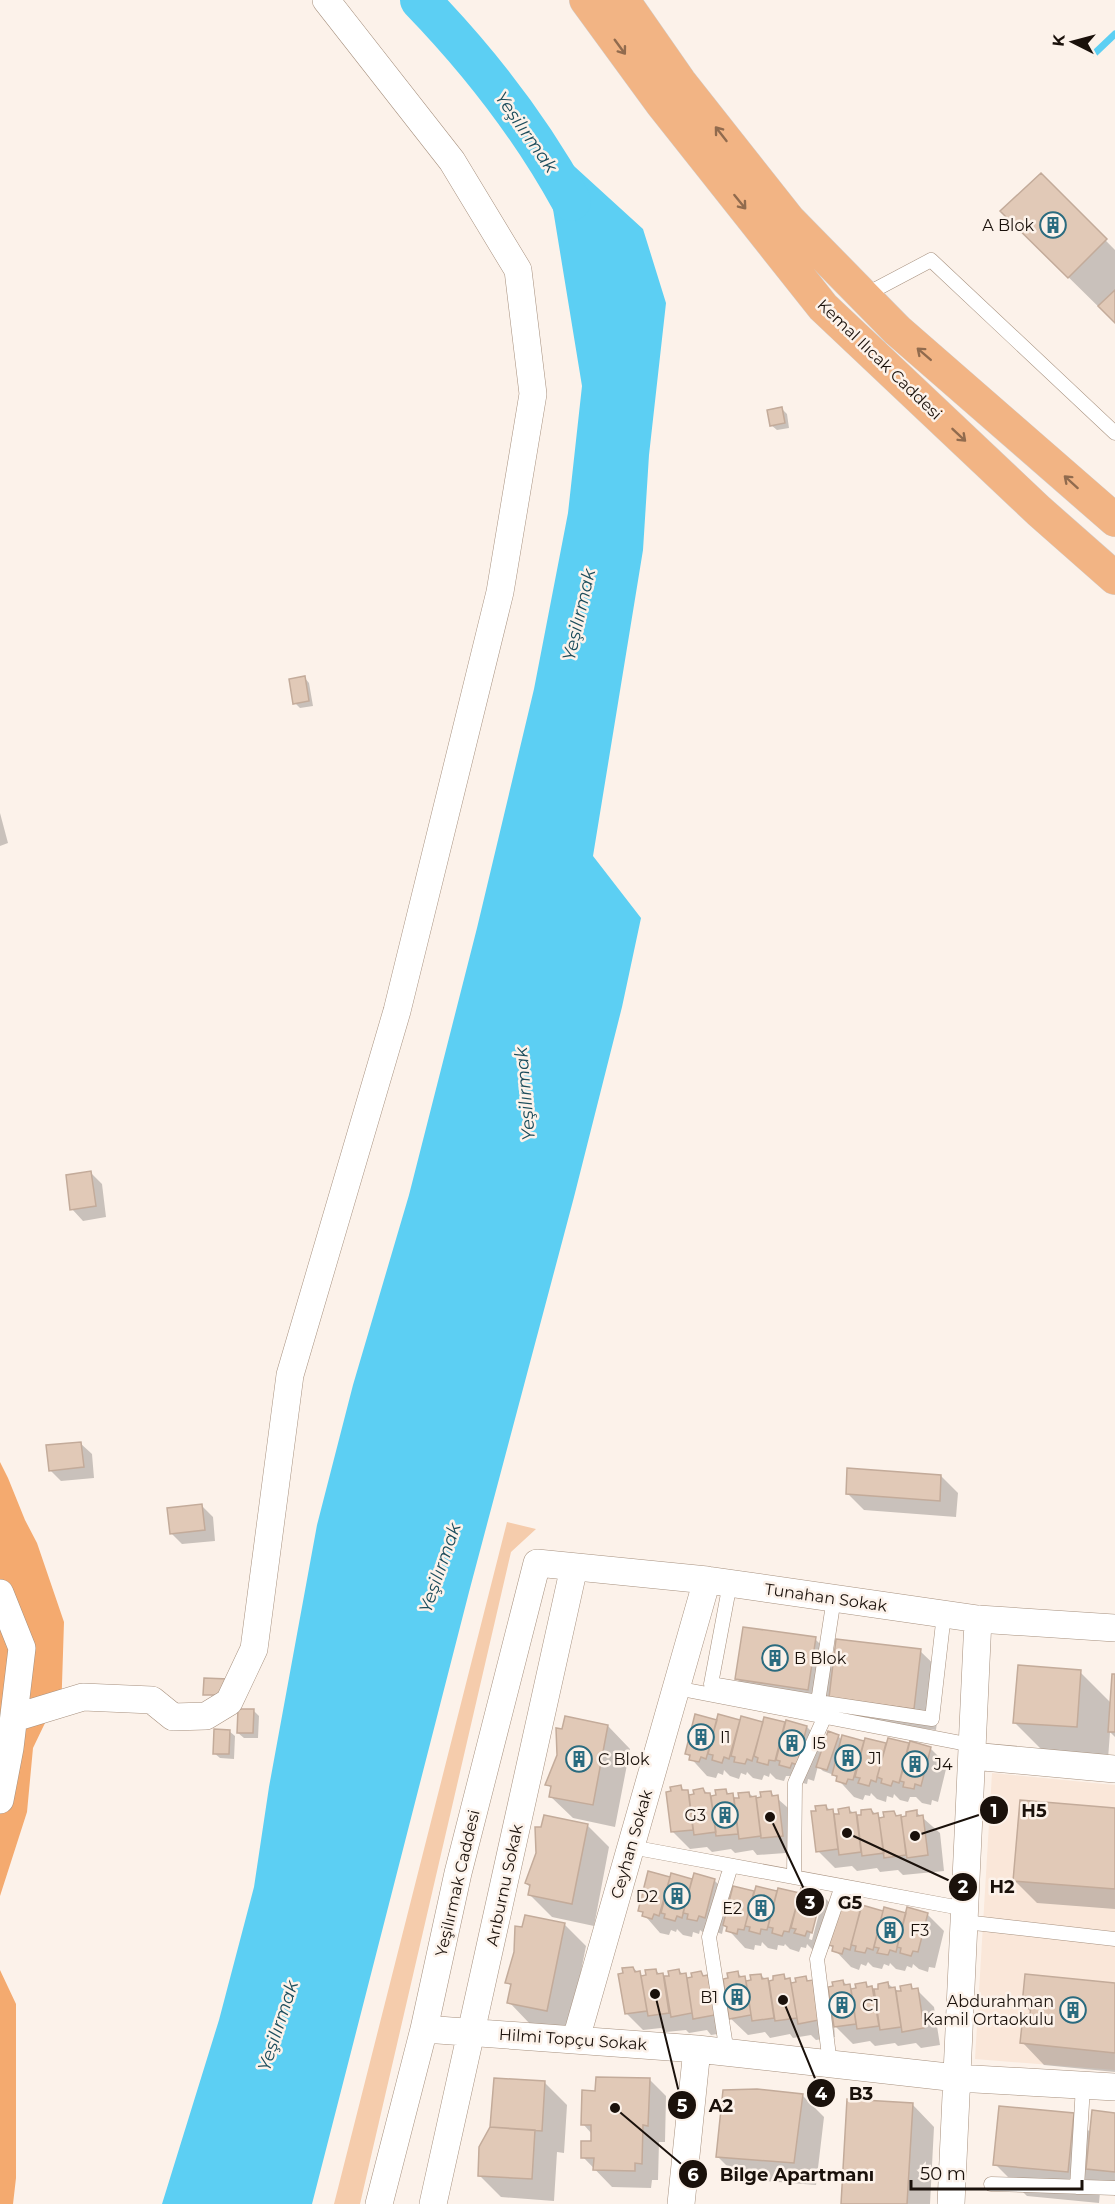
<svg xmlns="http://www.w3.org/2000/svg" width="1115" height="2204" font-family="Montserrat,sans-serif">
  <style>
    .built { fill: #fae7d9 }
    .green { fill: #f5ccac }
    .forest { fill: #f4aa6f }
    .water { fill: #5ccff3 }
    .shadow { fill: #0003; fill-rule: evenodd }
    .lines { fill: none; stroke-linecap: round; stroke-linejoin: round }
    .stream { stroke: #5ccff3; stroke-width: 7 }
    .river { stroke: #5ccff3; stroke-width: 40 }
    .building { fill: #e1c9b7; stroke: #c3ab9a; stroke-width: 1.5 }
    .lane-casing { stroke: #a7917f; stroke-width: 15 }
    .street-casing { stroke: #a7917f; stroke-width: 28 }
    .highway-casing { stroke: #d1cfce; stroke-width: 34 }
    .lane { stroke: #fff; stroke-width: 14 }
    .street { stroke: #fff; stroke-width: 27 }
    .highway { stroke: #f2b484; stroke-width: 33 }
    .oneway { stroke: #916b4e }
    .labels { text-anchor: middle; stroke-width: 5; stroke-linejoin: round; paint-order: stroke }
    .poi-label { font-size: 16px; fill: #1a110b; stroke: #fcf2ea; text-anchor: start }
    .street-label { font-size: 16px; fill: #1a110b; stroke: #fcf2ea }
    .water-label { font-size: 18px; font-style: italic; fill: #1c4d5c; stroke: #fcf2ea }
    .leader { fill: none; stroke: #1a110b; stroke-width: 2 }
    .callout-dot { fill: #1a110b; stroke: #fcf2ea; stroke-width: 2 }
    .mark-label { font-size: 18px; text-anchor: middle; font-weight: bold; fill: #fff }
    .callout-label { font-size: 18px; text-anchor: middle; font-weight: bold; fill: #1a110b; stroke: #fcf2ea; stroke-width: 5; stroke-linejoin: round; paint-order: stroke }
  </style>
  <rect width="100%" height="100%" fill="#fcf2ea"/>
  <path class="built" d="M992,1773L1115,1785V2070L975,2059Z"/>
  <path class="green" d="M507,1522L536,1529L511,1552L360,2204H334Z"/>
  <path class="forest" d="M0,1462L8,1478L25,1520L37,1543L64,1622L61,1715L45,1723L33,1748L27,1812L0,1896Z
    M0,1970L16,2004V2178L13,2204H0Z"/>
  <path class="water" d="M541,136L643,229L666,303L649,455L643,550L593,856L641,918L622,1007L574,1197L469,1592L312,2204H162L219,2020L254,1887L269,1787L317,1525L353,1385L409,1195L477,928L534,689L568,513L582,386Z"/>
  <path class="shadow" d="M1041,175L1115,250V323L1054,263Z
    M782,409L787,414L789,428L777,430L771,425Z
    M304,677L309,683L313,706L300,708L295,703Z
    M0,813L8,843L0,846Z
    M91,1173L102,1184L106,1217L83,1221L72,1209Z
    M80,1443L92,1454L94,1478L61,1481L50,1470Z
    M941,1476L958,1493L956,1517L864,1510L847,1493Z
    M202,1506L213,1517L215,1541L182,1544L171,1533Z
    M815,1639L835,1659L920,1651L943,1673L936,1730L853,1720L832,1699L830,1711L759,1701L737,1679Z
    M1080,1672L1111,1703L1115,1676V1737L1110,1732L1108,1759L1047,1755L1015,1723Z
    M253,1710L259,1716L258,1738H244L238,1733Z
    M720,1716L741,1722L764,1724L765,1718L807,1727L825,1745L838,1736L843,1741V1737L865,1743L866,1739L887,1745L889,1740L930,1748L947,1765L938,1802L932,1800L931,1805L922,1803L916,1797H910L908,1802L900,1800L894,1794L893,1798L887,1796L886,1802L877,1799L871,1793L870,1796L865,1795L863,1800L854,1797L834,1775L823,1771L818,1766L814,1781L808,1779L807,1784L798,1782L792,1776H786L784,1781L776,1779L770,1773L769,1777L764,1775L762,1780L753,1778L747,1772L746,1775L741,1773L739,1779L730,1776L724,1770L723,1775L718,1773L716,1778L707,1776L687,1754L718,1722Z
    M608,1726L630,1749L615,1827L573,1818L550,1796L552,1789L547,1784Z
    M229,1731L235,1736L234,1759L220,1758L214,1753Z
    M680,1787L692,1796L703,1790L713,1797L725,1791L737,1799L748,1793L757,1799L771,1793L795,1814L799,1852L757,1855L753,1850L735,1853L731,1849L712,1852L707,1847L690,1849L673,1832Z
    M825,1806L837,1815L848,1809L858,1816L871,1810L882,1819L894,1813L901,1819L916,1812L940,1833L944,1871L903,1875L898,1870L880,1872L877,1868L857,1871L852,1866L835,1868L818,1851V1812Z
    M1115,1809V1909L1037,1903L1015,1881Z
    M587,1825L609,1847L594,1926L552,1917L530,1895L531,1888L526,1883Z
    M649,1873L671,1879L672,1875L693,1880H714L732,1898L734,1888L756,1893L757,1888L779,1893L822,1895L839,1912L840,1907L861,1913L863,1907L885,1913L928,1915L944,1931L935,1968L929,1967L928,1972L919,1969L913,1964L912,1968L907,1966L905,1971L896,1969L890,1963L889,1966L884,1964L882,1969L873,1967L868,1962L866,1966L861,1964L859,1970L851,1967L830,1945L829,1949L824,1947L822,1952L813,1950L807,1944L806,1948L801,1947L799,1952L790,1949L785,1944L784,1946L778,1945L777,1950L768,1948L762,1942L761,1946L755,1945L754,1950L745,1948L724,1925L722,1934L716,1932L706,1935L700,1930L699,1934L693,1932L692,1937L683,1935L677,1929L676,1932L671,1930L669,1935L660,1933L640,1910ZM820,1898L823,1899L812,1940L809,1939Z
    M564,1924L586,1946L569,2032L531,2025L509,2002L512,1987L507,1982Z
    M633,1968L644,1977L656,1971L665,1978L670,1977L679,1971L690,1979L701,1973L727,1996L737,1973L749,1982L760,1975L770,1982L783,1976L794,1984L805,1978L810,1982H813L832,2001L842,1981L854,1990L865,1984L875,1991L888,1984L899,1992L910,1986L915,1990H917L934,2007L940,2045L921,2048L916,2043L898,2046L895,2043L875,2046L870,2041L853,2044L834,2025L835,2037L816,2040L811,2035L793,2038L790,2034L770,2038L765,2032L748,2035L728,2016L731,2032L711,2035L707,2030L689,2033L686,2030L666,2032L661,2028L643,2030L626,2013Z
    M1115,1983V2072L1044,2065L1022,2042L1032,2013L1023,2004Z
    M649,2079L666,2096L665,2142H659L658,2180H652L651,2188L612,2187L583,2157L592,2143V2134L583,2124L597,2092Z
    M545,2083L567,2105L564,2153L557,2152L554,2201L501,2197L479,2175Z
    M802,2095L824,2117L816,2185L740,2179L717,2156Z
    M912,2104L934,2127L930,2204H842Z
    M1115,2114V2196L1101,2182L1099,2203L1027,2196L995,2164L1073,2115L1091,2133Z"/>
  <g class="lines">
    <path class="stream" d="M1095,53L1115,34"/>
    <path class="river" d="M420,0C479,61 530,126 571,201"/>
  </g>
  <path class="building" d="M1041,173L1107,239L1068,278L1000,211Z
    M1115,290V323L1098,306Z
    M782,407L785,423L770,426L767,410Z
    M305,676L309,701L293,704L289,679Z
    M91,1171L96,1206L70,1210L66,1175Z
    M81,1442L84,1467L49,1471L46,1445Z
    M847,1468L941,1475L940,1501L846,1494Z
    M202,1504L205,1530L170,1534L167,1508Z
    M743,1627L816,1637L808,1690L735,1679Z
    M836,1639L921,1649L914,1709L829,1698Z
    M1018,1665L1081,1670L1077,1727L1013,1723Z
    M1112,1674H1115V1732H1108Z
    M204,1678L228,1679L227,1695H203Z
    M238,1709H254L253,1733H237Z
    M695,1714L717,1720L706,1759L701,1757L699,1762L689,1760L690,1755L685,1754Z
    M718,1714L740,1720L729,1759L724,1757L722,1763L712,1760L713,1755L708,1754Z
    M565,1716L608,1725L593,1805L549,1797L551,1786L545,1785L557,1755L556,1728L562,1729Z
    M741,1716L763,1722L752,1761L747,1759L745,1764L734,1762L735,1757L731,1756Z
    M764,1717L785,1722L775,1761L769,1760L768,1765L757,1762L758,1758L754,1756Z
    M786,1720L807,1726L797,1765L792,1763L790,1768L779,1765L780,1761L776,1760Z
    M214,1729L230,1730L229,1754H213Z
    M828,1731L839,1735L827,1770L816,1767Z
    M842,1735L864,1741L853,1780L848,1779L846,1784L836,1781L837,1776L832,1775Z
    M865,1738L886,1743L876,1782L871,1780L869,1786L858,1783L860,1778L855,1777Z
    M888,1738L909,1743L899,1783L893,1781L891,1786L881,1783L882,1779L877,1777Z
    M910,1741L931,1747L921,1786L915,1784L914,1789L903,1787L904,1782L900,1781Z
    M681,1785L682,1790H688L693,1830L671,1832L666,1792L671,1791L670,1787Z
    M703,1788L705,1793H710L716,1832L694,1835L689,1795L694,1794L693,1790Z
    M726,1789L727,1794L733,1793L738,1834L716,1836L711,1796L716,1795L715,1790Z
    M771,1791L772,1796L778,1795L783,1836L761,1838L756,1798L761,1797L760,1792Z
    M749,1792L750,1797L756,1796L761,1836L739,1839L734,1798H739L738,1793Z
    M1020,1800L1115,1808V1889L1013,1881Z
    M826,1805L827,1810L833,1809L838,1849L816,1852L811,1811H816L815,1806Z
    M849,1807L850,1813L856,1812L861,1852L839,1855L834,1814H839L838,1809Z
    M871,1809L873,1814L878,1813L884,1853L862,1856L857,1815H861V1810Z
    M917,1810V1816L923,1815L928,1855L907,1858L901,1817L906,1816V1812Z
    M894,1811L896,1816L901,1815L906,1855L884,1858L879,1818L884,1817L883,1812Z
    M544,1815L588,1824L572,1904L528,1895L530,1885L525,1883L536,1853L535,1827H541Z
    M648,1871L670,1877L659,1916L654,1914L652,1919L642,1916L643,1912L638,1911Z
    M671,1873L692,1879L682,1918L677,1916L675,1921L664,1918L665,1914L661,1913Z
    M694,1873L715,1879L705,1918L699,1916L697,1921L687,1919L688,1914L683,1913Z
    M733,1886L754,1891L744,1930L738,1929L737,1934L726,1931L727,1927L723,1925Z
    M756,1886L777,1891L767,1930L761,1929L760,1934L749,1931L750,1927L745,1926Z
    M778,1888L800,1893L789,1932L784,1931L782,1936L772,1933L773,1928L768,1927Z
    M801,1888L822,1894L812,1933L807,1931L805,1936L794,1933L796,1929L791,1928Z
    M839,1905L860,1911L850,1950L844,1948L842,1954L832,1951L833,1946L828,1945Z
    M862,1905L883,1911L873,1950L867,1948L865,1953L855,1951L856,1946L851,1945Z
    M884,1907L906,1913L896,1952L890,1950L888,1955L877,1953L879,1948L874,1947Z
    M907,1907L928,1913L918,1952L913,1951L911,1956L900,1953L901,1948L897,1947Z
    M525,1915L565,1923L547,2011L507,2003L511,1984L505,1983L514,1952L515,1926L522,1927Z
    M633,1967L635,1972L640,1971L647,2011L625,2014L618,1974L623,1973L622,1968Z
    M656,1969L657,1974L663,1973L669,2013L648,2016L641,1976L646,1975L645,1970Z
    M679,1969L680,1974L686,1973L692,2013L671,2017L664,1976H669L668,1971Z
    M701,1971L703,1976L708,1975L715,2015L693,2019L687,1978L692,1977L691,1973Z
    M738,1971L739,1977L745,1976L751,2015L729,2019L723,1979L728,1978L727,1973Z
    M761,1974L762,1979L768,1978L774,2018L752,2021L746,1981L751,1980L750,1975Z
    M784,1974L785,1979L790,1978L797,2018L775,2021L769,1981L773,1980V1976Z
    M1025,1974L1115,1983V2053L1020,2043L1023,2015L1030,2014L1031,2006L1022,2005Z
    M806,1976L807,1981L813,1980L819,2020L798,2024L791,1983L796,1982L795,1978Z
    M843,1980L844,1985L850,1984L856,2024L834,2027L828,1987L833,1986L832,1982Z
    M866,1982L867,1987L872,1986L879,2026L857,2029L851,1989L856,1988L855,1984Z
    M888,1982L889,1988L895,1987L901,2027L880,2030L874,1989H878V1984Z
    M911,1984L912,1989L918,1988L924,2028L902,2032L896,1991H901L900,1986Z
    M596,2077L650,2078L648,2126L643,2125L642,2164L635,2163V2171L593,2170L594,2158H581V2141H591V2125H581L582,2090L595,2091Z
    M494,2078L545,2081L542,2131L490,2127Z
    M757,2089L803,2094L794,2163L716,2157L723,2090Z
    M847,2099L913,2103L907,2204H841Z
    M999,2106L1074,2113L1068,2172L993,2165Z
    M1092,2110L1115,2113V2172L1086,2169Z
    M490,2127L535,2130L532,2179L478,2176L479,2147Z"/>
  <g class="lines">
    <g class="lane-casing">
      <path id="lane" d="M863,296L931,260L1115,433
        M730,1583L711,1684L818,1702
        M834,1598L818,1702L932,1719L944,1614
        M676,1688L972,1745
        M631,1847L966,1909
        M794,1877L795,1783L825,1716
        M965,1922L1115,1939
        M727,2053L709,1937L731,1866
        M830,2064L817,1959L842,1886
        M991,2184L1115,2188
        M1077,2187L1083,2086"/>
    </g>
    <g class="street-casing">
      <path id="street" d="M0,1593L22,1648L10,1748L0,1800
        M14,1718L83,1697L152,1700L173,1717L206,1716L229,1702L254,1649L290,1375L397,1011L500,592L533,394L518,270L452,161L326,0
        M972,1756L1115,1769
        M424,2029L697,2049L957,2078L1115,2087
        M576,2039L707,1580
        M379,2204L424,2029L458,1873L537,1563L707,1580L978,1619L1115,1628
        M433,2204L574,1567
        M681,2204L697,2049
        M951,2204L978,1619"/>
    </g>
    <g class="highway-casing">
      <path id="highway" d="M586,0L662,104L823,307L1039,511L1115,578
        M623,0L680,82L789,220L897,330L1115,520"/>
    </g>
    <use href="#lane" class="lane"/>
    <use href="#street" class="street"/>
    <use href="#highway" class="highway"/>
  </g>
  <defs><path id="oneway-shaft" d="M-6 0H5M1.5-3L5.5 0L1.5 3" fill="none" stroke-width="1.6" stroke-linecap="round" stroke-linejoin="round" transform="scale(1.5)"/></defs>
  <g class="oneway">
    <use href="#oneway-shaft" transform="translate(620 47) rotate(54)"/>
    <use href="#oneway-shaft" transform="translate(721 134) rotate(-128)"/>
    <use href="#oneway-shaft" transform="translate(740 202) rotate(51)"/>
    <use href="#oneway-shaft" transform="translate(924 354) rotate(-139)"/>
    <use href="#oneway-shaft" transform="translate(959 435) rotate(43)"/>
    <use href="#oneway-shaft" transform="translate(1071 482) rotate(-138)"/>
  </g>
  <defs>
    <g id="building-ring" transform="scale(1.35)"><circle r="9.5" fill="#fcf2ea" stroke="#2a6b7f" stroke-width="1.5"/><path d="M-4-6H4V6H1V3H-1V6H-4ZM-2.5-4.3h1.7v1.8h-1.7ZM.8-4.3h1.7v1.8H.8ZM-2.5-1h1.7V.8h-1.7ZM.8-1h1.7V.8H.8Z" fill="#2a6b7f"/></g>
  </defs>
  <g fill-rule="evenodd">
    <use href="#building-ring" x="1053" y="225"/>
    <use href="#building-ring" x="775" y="1658"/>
    <use href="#building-ring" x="701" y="1737"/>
    <use href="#building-ring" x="792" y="1743"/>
    <use href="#building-ring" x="848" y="1758"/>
    <use href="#building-ring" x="579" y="1759"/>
    <use href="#building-ring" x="915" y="1764"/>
    <use href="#building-ring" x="725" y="1815"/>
    <use href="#building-ring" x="677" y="1896"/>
    <use href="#building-ring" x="761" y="1908"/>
    <use href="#building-ring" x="890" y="1930"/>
    <use href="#building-ring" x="737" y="1997"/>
    <use href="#building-ring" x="842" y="2005"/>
    <use href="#building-ring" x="1073" y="2010"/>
  </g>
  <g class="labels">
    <g class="poi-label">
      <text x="1034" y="231" text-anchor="end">A Blok</text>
      <text x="794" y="1664">B Blok</text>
      <text x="720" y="1743">I1</text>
      <text x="812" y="1749">I5</text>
      <text x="868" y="1764">J1</text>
      <text x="598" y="1765">C Blok</text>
      <text x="934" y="1770">J4</text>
      <text x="706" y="1821" text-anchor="end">G3</text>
      <text x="658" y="1902" text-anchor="end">D2</text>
      <text x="742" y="1914" text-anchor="end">E2</text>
      <text x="910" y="1936">F3</text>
      <text x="718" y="2003" text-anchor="end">B1</text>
      <text x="1054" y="2007" text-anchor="end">Abdurahman<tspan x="1054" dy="18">Kamil Ortaokulu</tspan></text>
      <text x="862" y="2011">C1</text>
    </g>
    <g class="street-label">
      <text transform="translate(880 359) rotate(44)" y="6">Kemal Ilıcak Caddesi</text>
      <text transform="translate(826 1597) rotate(8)" y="6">Tunahan Sokak</text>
      <text transform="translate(631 1844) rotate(-74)" y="6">Ceyhan Sokak</text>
      <text transform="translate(457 1883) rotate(-77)" y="6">Yeşilırmak Caddesi</text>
      <text transform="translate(504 1885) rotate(-78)" y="6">Arıburnu Sokak</text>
      <text transform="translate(573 2039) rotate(4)" y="6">Hilmi Topçu Sokak</text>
    </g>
    <g class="water-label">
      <text transform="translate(526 132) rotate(55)" y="6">Yeşilırmak</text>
      <text transform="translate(579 615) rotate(-77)" y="6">Yeşilırmak</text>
      <text transform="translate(525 1094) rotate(-95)" y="6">Yeşilırmak</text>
      <text transform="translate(440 1568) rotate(-71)" y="6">Yeşilırmak</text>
      <text transform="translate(278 2026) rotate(-72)" y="6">Yeşilırmak</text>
    </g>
  </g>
  <path class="leader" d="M915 1836L994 1810M847 1833L963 1887M770 1817L810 1902M783 2000L821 2093M655 1994L682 2105M615 2108L693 2174"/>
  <g class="callout-dot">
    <circle cx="915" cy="1836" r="6"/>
    <circle cx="847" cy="1833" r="6"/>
    <circle cx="770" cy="1817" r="6"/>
    <circle cx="783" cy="2000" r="6"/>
    <circle cx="655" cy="1994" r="6"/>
    <circle cx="615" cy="2108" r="6"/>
    <circle cx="994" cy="1810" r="15"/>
    <circle cx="963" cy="1887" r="15"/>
    <circle cx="810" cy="1902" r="15"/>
    <circle cx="821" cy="2093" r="15"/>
    <circle cx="682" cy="2105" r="15"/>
    <circle cx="693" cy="2174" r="15"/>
  </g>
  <g class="mark-label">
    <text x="994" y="1817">1</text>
    <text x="963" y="1893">2</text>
    <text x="810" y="1909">3</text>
    <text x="821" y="2100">4</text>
    <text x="682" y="2112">5</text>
    <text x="693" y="2181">6</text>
  </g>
  <g class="callout-label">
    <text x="1034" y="1817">H5</text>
    <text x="1002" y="1893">H2</text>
    <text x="850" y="1909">G5</text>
    <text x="861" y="2100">B3</text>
    <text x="721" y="2112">A2</text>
    <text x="797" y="2181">Bilge Apartmanı</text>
  </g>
  <g transform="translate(1073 42) rotate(276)" stroke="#fcf2ea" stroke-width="4.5" paint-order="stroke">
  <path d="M0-4.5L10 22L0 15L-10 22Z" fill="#1a110b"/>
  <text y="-9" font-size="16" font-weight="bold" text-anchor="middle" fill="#1a110b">K</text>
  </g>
  <path d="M911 2180v9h171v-9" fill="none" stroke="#1a110b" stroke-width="3"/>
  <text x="920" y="2180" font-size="18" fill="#1a110b" stroke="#fcf2ea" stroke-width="4.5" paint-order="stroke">50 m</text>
</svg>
